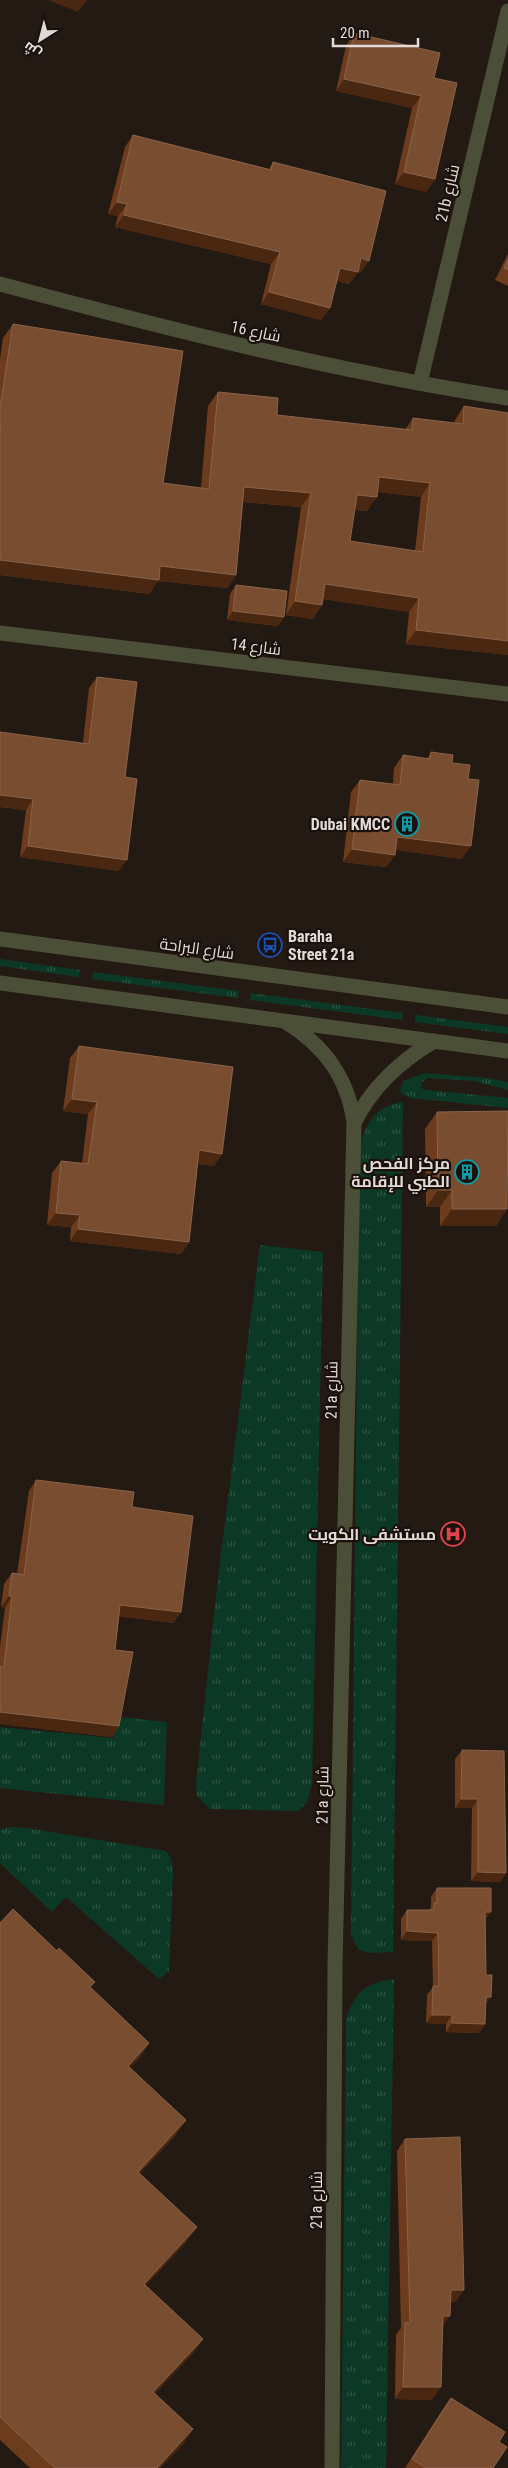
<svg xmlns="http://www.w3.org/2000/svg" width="508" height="2468" font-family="'Roboto Condensed',Cairo,sans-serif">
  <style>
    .grass { fill: url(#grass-tufts) }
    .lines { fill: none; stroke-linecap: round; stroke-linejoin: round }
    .minor { stroke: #4c4f37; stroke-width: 15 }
    .wall { fill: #6d3c1c; fill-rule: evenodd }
    .shaded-wall { fill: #4a2710 }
    .building { fill: #794d30; stroke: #8a634a; fill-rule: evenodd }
    .labels { text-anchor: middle; stroke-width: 4.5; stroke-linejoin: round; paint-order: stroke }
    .street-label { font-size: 16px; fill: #e1dad6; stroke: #1a110b }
    .poi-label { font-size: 16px; font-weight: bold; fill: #e1dad6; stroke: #1a110b; text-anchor: end }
  </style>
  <defs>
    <pattern id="grass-tufts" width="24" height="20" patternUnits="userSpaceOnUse" patternTransform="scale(1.25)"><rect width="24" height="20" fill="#0c3925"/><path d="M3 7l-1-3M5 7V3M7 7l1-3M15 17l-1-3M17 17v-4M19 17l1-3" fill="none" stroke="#2f5544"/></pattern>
  </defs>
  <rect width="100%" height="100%" fill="#241a14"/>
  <path class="grass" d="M0,959L80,970L79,977L0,966Z
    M93,972L239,991L238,998L92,979Z
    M251,993L403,1013L402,1020L250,1000Z
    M416,1015L508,1027V1034L415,1022Z
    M425,1073L488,1078L508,1082V1090L474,1081L427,1078L421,1083L422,1089L427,1090L508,1098V1108L411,1098L402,1094L400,1090L403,1081Z
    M403,1102L393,1952L370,1953L359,1950L351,1935L359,1155C362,1128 374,1105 403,1102Z
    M260,1245L323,1252L312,1784L307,1802L298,1811L210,1809L197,1796L196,1783L218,1578Z
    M120,1717L167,1722L164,1805L0,1788V1727L113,1738Z
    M8,1827L27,1828L166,1851L171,1858L173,1871L169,1971L159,1979L66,1897L52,1912L0,1863V1830Z
    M394,1979L386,2468H341L346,2020C354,1993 366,1982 394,1979Z"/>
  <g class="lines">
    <path class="minor" d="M0,284C168,329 336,372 508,398
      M420,383L508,11
      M0,633L508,694
      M0,939L508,1007
      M0,983L508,1051
      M286,1022C325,1046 348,1078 354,1123L335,1966L332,2468
      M354,1123C372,1087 399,1062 434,1041"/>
  </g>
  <path class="wall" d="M354,33L434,78L435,179L426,192L395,184L412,108L336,91L346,46Z
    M133,135L269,169L273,162L361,273L358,272L349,284L337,281L330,308L321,320L261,304L271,264L115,227L118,216L108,214L125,147Z
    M508,254V286L495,280Z
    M13,324L163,483L201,488L208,406L218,392L277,415L405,430L413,418L455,423V420L464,406L508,655L406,644L409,612L323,599L313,619L286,615L301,507L243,502L236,575L227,588L158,581L149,594L0,575V359L3,338ZM378,492L421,497L415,551L350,541L355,510L367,511Z
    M236,585L284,617L278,626L227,620L230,594Z
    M97,677L125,777L119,871L20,857L26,810L0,807L83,743L89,688Z
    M431,752L452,763L468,779L462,859L396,850L395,855L386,867L343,862L351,792L360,780L393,784L394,768L403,755L427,759Z
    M79,1046L222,1154L214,1166L198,1164L189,1242L181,1254L70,1241L71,1227L47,1225L52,1173L61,1161L82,1163L88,1114L63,1111L70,1058Z
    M437,1112L507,1208L496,1226H440V1207H426L425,1129Z
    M36,1480L132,1507L181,1612L173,1623L119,1616L115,1650L119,1726L112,1737L0,1724V1647L5,1608L1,1607L4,1584L12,1573L17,1574L29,1491Z
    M462,1750L506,1873L500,1882L471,1881L472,1808H455V1759Z
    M437,1888L485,1920V2024L479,2033L446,2032V2024L426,2023L427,1995L433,1987L432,1941L401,1940V1919L407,1910H429L431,1907V1897Z
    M0,1923L91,1988L149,2043L140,2057L130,2067L176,2135L139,2174L187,2241L145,2286L203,2339L193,2353L155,2393L184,2443L160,2468H30L0,2440Z
    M405,2139L464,2290L455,2302H451L442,2327L432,2400L395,2399L396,2335L401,2328L397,2151Z
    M451,2398L493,2468H405L441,2412Z"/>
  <path class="shaded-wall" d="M48,0H87L78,12Z
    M344,79L421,96L412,108L336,91Z
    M404,172L435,179L426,192L395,184Z
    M117,202L127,204L118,216L108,214Z
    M124,215L280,252L271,264L115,227Z
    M361,258L369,261L361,273L352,270Z
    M340,268L358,272L349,284L332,280Z
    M269,292L330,308L321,320L261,304Z
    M379,477L430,483L421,497L370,491Z
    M244,487L311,493L301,507L235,501Z
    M357,495L377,497L367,511L348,509Z
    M0,560L160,566L236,575L227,588L158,581L149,594L0,575Z
    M325,584L419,598L409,612L316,598Z
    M295,601L322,605L313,619L286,615Z
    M233,611L284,617L278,626L227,620Z
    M416,630L508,641V655L406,644Z
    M0,795L33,799L26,810L0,807Z
    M397,837L471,846L462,859L389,849Z
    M28,846L127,860L119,871L20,857Z
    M352,849L395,855L386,867L343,862Z
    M72,1099L97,1102L88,1114L63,1111Z
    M199,1150L222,1154L214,1166L191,1163Z
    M438,1190H452L440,1207H426Z
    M452,1209H507L496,1226H440Z
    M56,1213L80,1215L71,1227L47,1225Z
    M78,1229L189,1242L181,1254L70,1241Z
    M9,1596H12L5,1608L1,1607Z
    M120,1605L181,1612L173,1623L113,1616Z
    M0,1712L119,1726L112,1737L0,1724Z
    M461,1799H478L472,1808H455Z
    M478,1872L506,1873L500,1882L471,1881Z
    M485,1912H491L485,1920Z
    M407,1931L438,1933L432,1941L401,1940Z
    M486,1997H491L485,2006Z
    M432,2015H452L446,2024L426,2023Z
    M452,2023L485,2024L479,2033L446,2032Z
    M149,2043L140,2057L118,2080L128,2066Z
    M186,2120L176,2135L128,2186L138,2172Z
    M197,2227L187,2241L134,2298L144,2284Z
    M451,2290H464L455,2302L442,2303Z
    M443,2316H450L441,2328Z
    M203,2339L193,2353L143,2406L153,2392Z
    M403,2387H441L432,2400L395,2399Z
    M193,2429L184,2443L160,2468H157Z"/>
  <path class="building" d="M354,33L440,53L434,78L457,83L435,179L404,172L421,96L344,79Z
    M133,135L271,170L273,162L386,191L369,261L361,258L358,272L340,268L330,308L269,292L280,252L124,215L127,204L117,202Z
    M508,259V270L504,268Z
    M13,324L183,351L163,483L209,489L218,392L278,398L277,415L412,430L413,418L463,424L464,406L508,413V641L416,630L419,598L325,584L322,605L295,601L311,493L244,487L236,575L160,566L159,580L0,560V433L1,426H0V408ZM379,477L430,483L423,552L350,541L357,495L377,497Z
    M236,585L287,591L284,617L233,611Z
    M97,677L137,682L125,777L137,779L127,860L28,846L33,799L0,795V732L89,744Z
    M431,752L453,755L452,763L470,765L468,779L479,780L471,846L397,837L395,855L352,849L360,780L400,785L403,755L430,759Z
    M79,1046L233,1067L222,1154L199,1150L189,1242L78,1229L80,1215L56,1213L61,1161L88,1164L97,1102L72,1099Z
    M508,1111L507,1209H452V1190H438L437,1112Z
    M36,1480L134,1492L132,1507L193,1516L181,1612L120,1605L115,1650L133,1652L119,1726L0,1712V1667H4L12,1596H9L12,1573L24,1575Z
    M462,1750L504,1751L506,1873L478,1872V1799H461Z
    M437,1888H491V1912H485L486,1975H492L491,1997H486L485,2024L452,2023V2015H432L433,1986H439L438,1933L407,1931V1910H434V1903H437Z
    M13,1909L57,1951L59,1948L95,1982L90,1987L149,2043L128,2066L186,2120L138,2172L197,2227L144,2284L203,2339L153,2392L193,2429L157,2468H55L0,2417V1923Z
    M460,2137L464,2290H451L450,2316H443L441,2387H403L405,2323H410L405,2139Z
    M451,2398L505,2432L499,2442L507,2447L493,2468H426L412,2459Z"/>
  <defs>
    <g id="building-ring" transform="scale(1.25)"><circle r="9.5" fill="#1a110b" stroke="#0f9aa8" stroke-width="1.5"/><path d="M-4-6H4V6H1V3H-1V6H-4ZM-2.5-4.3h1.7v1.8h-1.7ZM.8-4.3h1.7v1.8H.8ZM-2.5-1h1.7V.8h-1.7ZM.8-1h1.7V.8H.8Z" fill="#0f9aa8"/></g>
    <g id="bus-ring" transform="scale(1.25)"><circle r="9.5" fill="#1a110b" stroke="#1a4fb4" stroke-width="1.5"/><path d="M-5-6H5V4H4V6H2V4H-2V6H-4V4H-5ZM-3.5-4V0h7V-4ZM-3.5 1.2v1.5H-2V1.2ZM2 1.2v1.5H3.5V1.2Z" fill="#1a4fb4"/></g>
    <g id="hospital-ring" transform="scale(1.25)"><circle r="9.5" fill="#1a110b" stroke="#e0444e" stroke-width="1.5"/><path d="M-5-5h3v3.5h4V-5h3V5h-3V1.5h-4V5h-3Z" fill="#e0444e"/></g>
  </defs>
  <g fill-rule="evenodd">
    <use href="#building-ring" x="407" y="824"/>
    <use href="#bus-ring" x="270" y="945"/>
    <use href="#building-ring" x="467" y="1172"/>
    <use href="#hospital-ring" x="453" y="1534"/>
  </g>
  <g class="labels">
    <g class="street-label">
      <text transform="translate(447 193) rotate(-77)" y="6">21b شارع</text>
      <text transform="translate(256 331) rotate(12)" y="6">شارع 16</text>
      <text transform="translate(256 646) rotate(7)" y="6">شارع 14</text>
      <text transform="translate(197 948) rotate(8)" y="6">شارع البراحة</text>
      <text transform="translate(331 1390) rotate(-89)" y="6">21a شارع</text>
      <text transform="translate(322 1795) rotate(-89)" y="6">21a شارع</text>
      <text transform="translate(316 2200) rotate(-90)" y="6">21a شارع</text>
    </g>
    <g class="poi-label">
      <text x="390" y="830">Dubai KMCC</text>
      <text x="288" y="942" text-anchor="start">Baraha<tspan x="288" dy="18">Street 21a</tspan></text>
      <text x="450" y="1169">مركز الفحص<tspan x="450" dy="18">الطبي للإقامة</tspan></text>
      <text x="436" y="1540">مستشفى الكويت</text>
    </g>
  </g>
  <g transform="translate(40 40) rotate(216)" stroke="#1a110b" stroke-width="4" paint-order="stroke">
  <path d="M0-4L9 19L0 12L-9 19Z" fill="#e1dad6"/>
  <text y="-8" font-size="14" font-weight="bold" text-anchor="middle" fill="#e1dad6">ش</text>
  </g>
  <path d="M333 38v8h85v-8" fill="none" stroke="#e1dad6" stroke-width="2.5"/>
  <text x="340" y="38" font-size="15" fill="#e1dad6" stroke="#1a110b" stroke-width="4" paint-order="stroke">20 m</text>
</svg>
